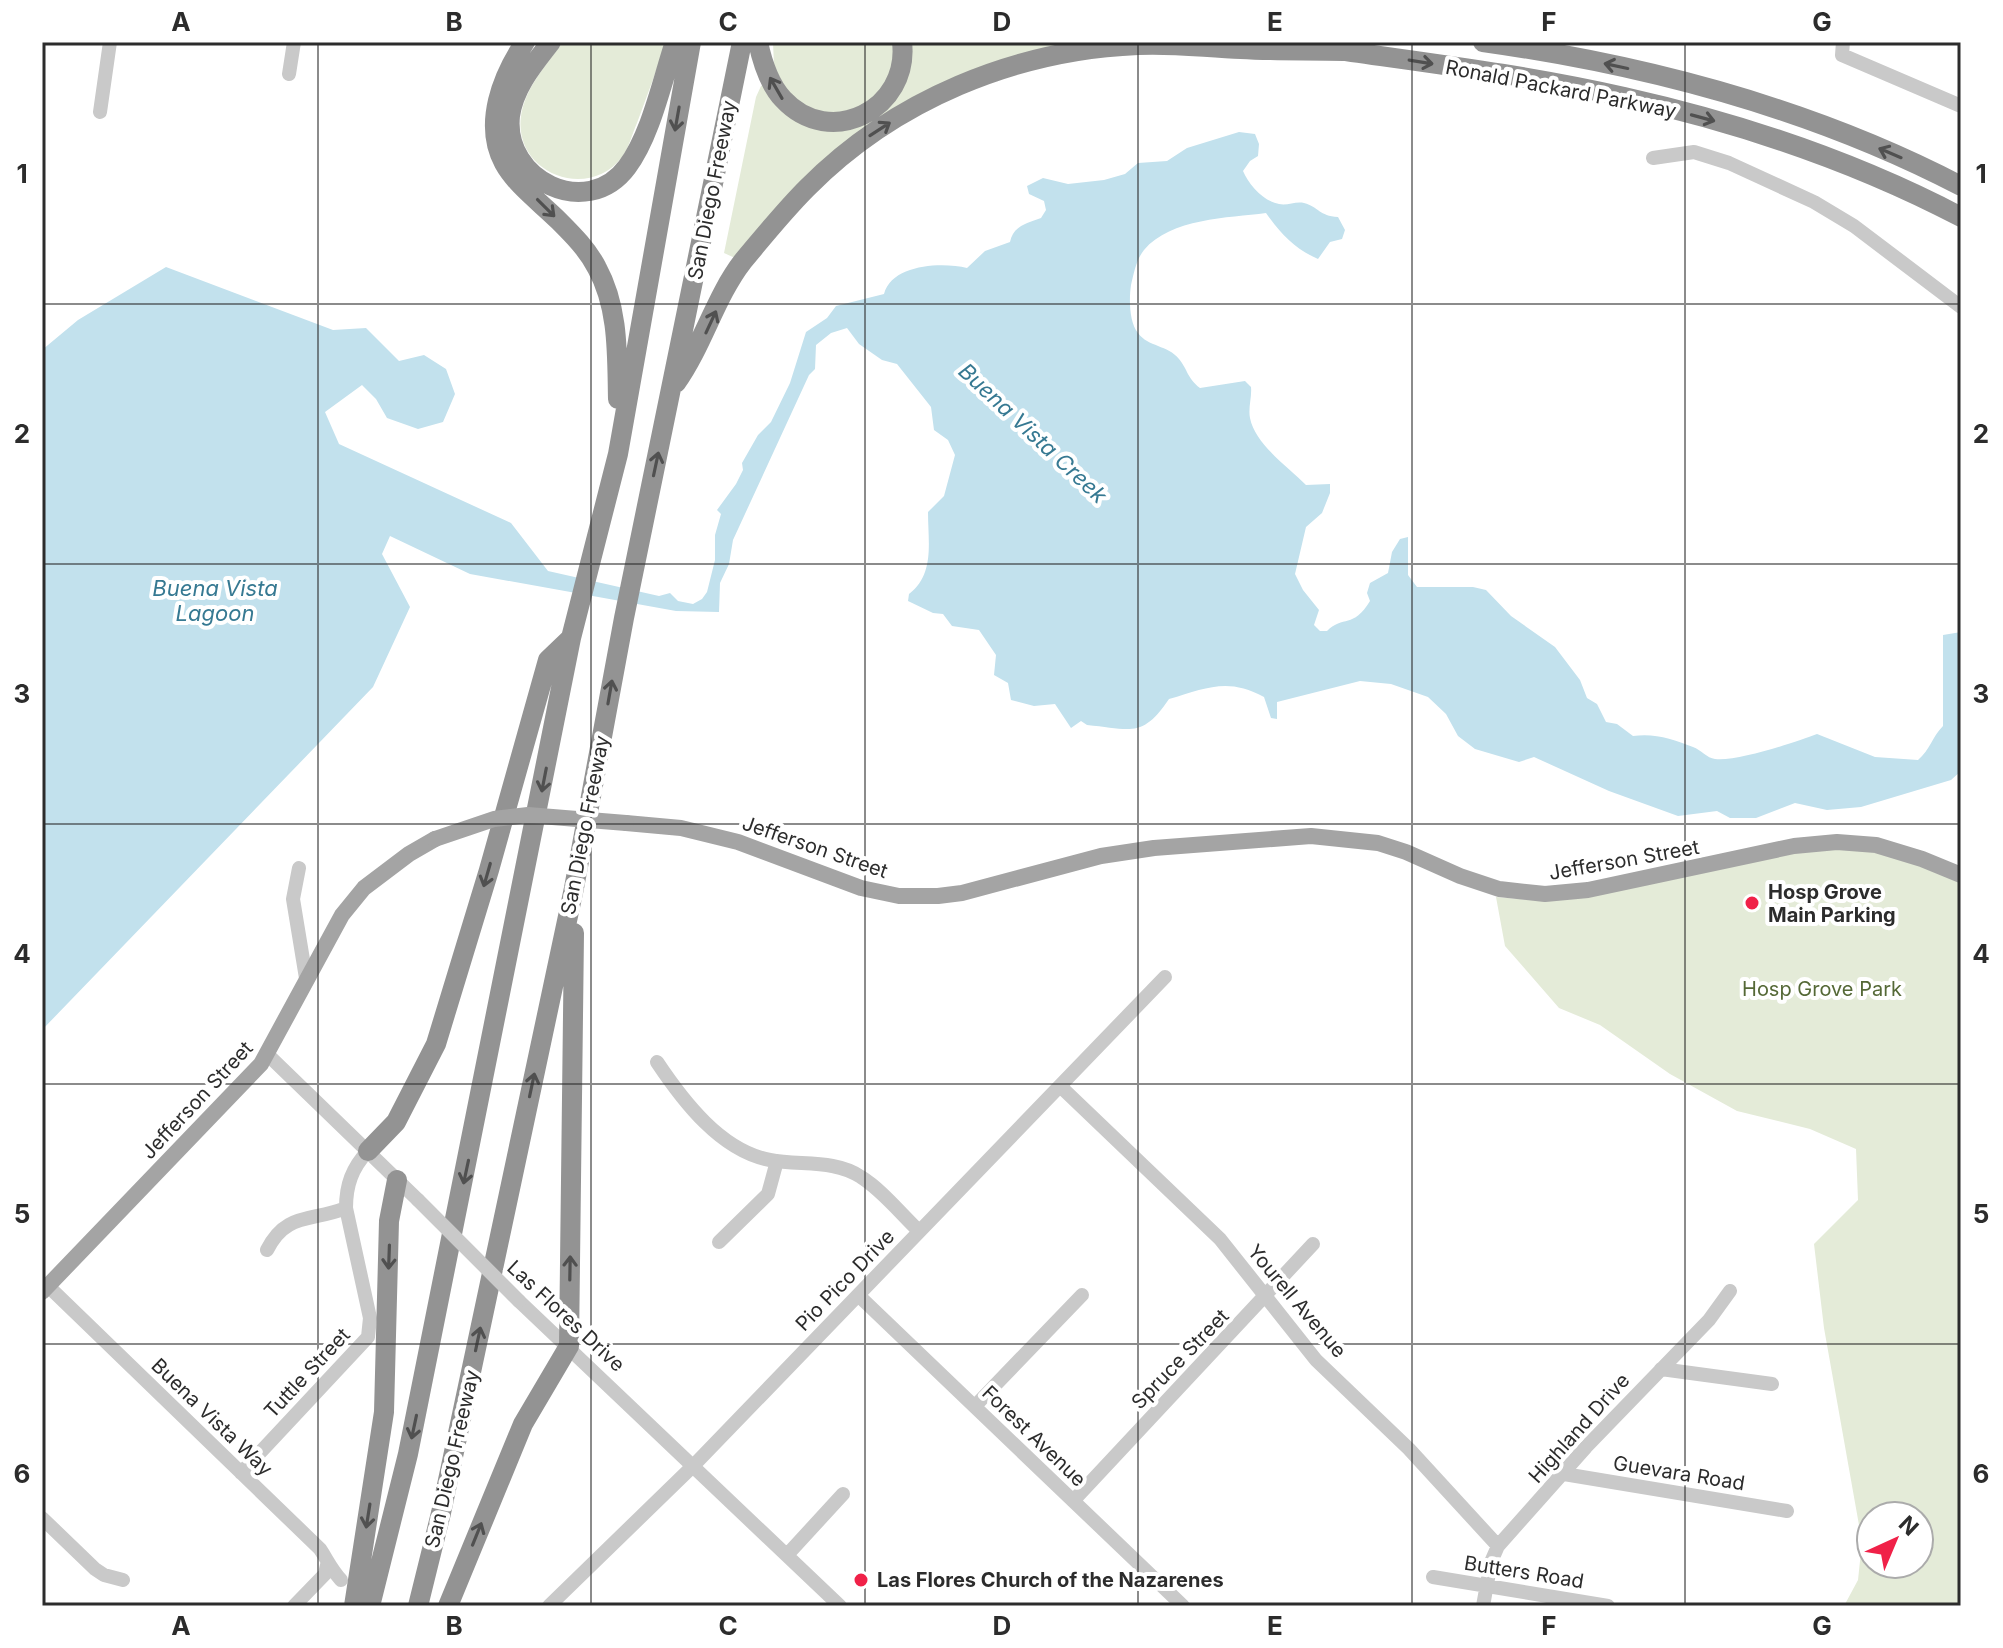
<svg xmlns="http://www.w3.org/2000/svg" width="2003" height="1648" font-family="Inter,sans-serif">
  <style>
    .green { fill: #e4ebd8; fill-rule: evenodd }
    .water { fill: #c2e1ed }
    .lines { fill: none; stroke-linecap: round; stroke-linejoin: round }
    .minor { stroke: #c9c9c9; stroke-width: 14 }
    .major { stroke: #a4a4a4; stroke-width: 16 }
    .highway { stroke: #939393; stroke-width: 20 }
    .minor-bridge { stroke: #c9c9c9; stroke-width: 14 }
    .major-bridge { stroke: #a4a4a4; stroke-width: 16 }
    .oneway { stroke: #505050 }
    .grid { fill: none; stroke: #2c2c2c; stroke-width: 2; stroke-opacity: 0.55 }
    .poi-dot { fill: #f02148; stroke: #fff; stroke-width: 3 }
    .labels { text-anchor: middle; stroke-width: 8; stroke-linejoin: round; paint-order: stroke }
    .street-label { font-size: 20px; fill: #2c2c2c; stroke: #fff }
    .poi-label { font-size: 20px; font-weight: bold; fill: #2c2c2c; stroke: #fff; text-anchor: start }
    .park-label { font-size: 20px; fill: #556937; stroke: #fff }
    .water-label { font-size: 22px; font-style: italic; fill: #367992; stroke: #fff }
    .neatline { fill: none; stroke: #2c2c2c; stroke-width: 3 }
    .grid-label { font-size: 26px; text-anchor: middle; font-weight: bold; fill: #2c2c2c }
  </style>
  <rect width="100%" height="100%" fill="#fff"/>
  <path class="green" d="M563,42H666C657,69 647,96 637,123C632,134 629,148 622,157C588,202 513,173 521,116C525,88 547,64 563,42Z
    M773,42H896L893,74L869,104L830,116L791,99L774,66Z
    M909,42H1079L840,147C798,177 768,219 735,258L724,253L756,97L761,86L763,85L777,102L860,124Z
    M1849,848L1889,855L1961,881V1606H1844L1858,1580L1862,1542L1824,1328L1814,1244L1858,1200L1856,1149L1810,1129L1737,1111L1670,1074L1600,1025L1559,1008L1505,946L1496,897L1544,901L1799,851ZM1871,1516H1919V1564H1871Z"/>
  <path class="water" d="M1239,132L1255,134L1259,144L1258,156L1250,161L1243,171C1249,185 1263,201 1279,204C1287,206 1296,201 1304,203C1319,207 1319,216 1338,217L1345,230L1342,239L1330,242L1318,259C1295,249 1281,234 1266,213C1228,218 1171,218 1144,250C1136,260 1134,273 1131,285C1129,299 1129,322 1138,333C1148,347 1168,345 1179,359C1188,370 1187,378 1200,388L1245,381L1251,387C1252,397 1248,408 1250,418C1255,444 1288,467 1306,485L1330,484V493L1322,513L1306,527L1295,574L1303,590L1319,610L1314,625L1320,631H1327C1343,615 1353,629 1370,601L1367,593L1370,583L1388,573L1392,552L1400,539L1408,537V575L1417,587H1473L1486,590L1511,616L1555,647L1580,680L1587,698L1597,704L1606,722L1617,724L1633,736C1655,733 1673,739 1693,747C1701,750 1707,758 1715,759C1736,762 1796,742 1817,734L1875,757L1918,760C1930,750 1932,737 1943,726V635L1961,632V771L1951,780L1861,807L1827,810L1795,803L1756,818H1730L1717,811L1678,816L1609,791L1534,757L1519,762L1475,749L1458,736L1446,714L1428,697L1391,684L1360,681L1277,702V719L1271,718L1264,697C1228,677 1206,688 1169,699C1142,739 1131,729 1087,725L1081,721L1071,728L1055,704L1034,706L1011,700L1008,683L994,675L996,655L979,630L952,626L943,614L933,613L908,601L909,594C935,574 928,542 928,512L944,496L955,455L948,440L934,430L931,407L897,364L882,360L859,344L847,328L831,333L816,345L815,369L809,375L733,540L729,564L720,583L719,612L676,611L470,574L390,536L382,554L410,607L373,687L42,1030V350L78,320L166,267L333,330L366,328L399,361L424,355L446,369L455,394L443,422L418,429L387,418L376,399L362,385L325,412L339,444L511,523L548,571L659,596L670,593L678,601L693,604L702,599L707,592L715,560V535L721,514L717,510L736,484L743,470L742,463L758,435L771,422L790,383L806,332L827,318L836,306L884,294C892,264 942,262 967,268L985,251L1010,242C1013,226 1027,223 1041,218L1046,210L1044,201L1029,194L1027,186L1043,178L1068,184L1104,180L1125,174L1138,163L1167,161L1187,148Z"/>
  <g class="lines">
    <path class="minor" d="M1843,42L1842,55L1961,106
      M289,74L294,42
      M100,112L110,42
      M1653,158L1694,152L1729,163L1814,202L1854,226L1961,307
      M299,868L293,899L306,978
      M267,1054L418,1200
      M657,1062C683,1101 721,1151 770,1160C800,1166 834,1159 861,1177C882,1190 901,1214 919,1231
      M1060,1086L1220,1239L1316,1360L1409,1449L1498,1546
      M719,1242L768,1194L777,1161
      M267,1250C286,1212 311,1222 346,1208
      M48,1286L320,1549C328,1561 331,1569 341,1580
      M858,1295L1183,1606
      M519,1301L840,1606
      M1661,1369L1772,1384
      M975,1406L1082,1295
      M241,1473L368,1337L370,1318L346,1208C346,1185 352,1168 368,1151
      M1564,1474L1787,1511
      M1073,1501L1313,1244
      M42,1518L95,1569L104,1575L123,1580
      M787,1555L843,1494
      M1433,1577L1608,1606
      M294,1606L325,1574L327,1565
      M549,1606L694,1465L1165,977
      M1483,1606L1491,1562L1498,1546L1586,1447L1709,1320L1730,1291"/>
    <path class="major" d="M626,823L681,828L738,842L861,888L899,896H938L962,893L1101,856L1154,848L1311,836L1378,843L1406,852L1460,876L1499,889L1545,894L1588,890L1794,846L1837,842L1876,845L1922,859L1961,875
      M42,1292L261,1064L342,915L364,888L409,854L435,839"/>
    <path class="highway" d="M525,42C502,76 483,124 504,163C516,185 541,203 559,221C573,235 588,250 597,268C619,308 617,355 618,399
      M551,42C534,64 514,87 510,116C503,180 587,221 627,167C651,135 662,81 675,42
      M758,42C762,61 770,85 783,99C830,150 910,109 902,42
      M1483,42C1647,65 1813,109 1961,186
      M1331,49C1429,63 1528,75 1624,97C1740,123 1856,162 1961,217
      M676,383C703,345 715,297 743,261C764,236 784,211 807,188C894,100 1015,50 1138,45C1173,43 1207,48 1241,49C1275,51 1310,50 1344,51
      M368,1151L396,1122L436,1044L489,870L548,660L571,638
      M354,1606L384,1412L389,1221L397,1180
      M370,1606L408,1454L571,638L618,454L691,42
      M418,1606L441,1513L574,888L624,618L742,42
      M448,1606L523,1424L569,1346L574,933"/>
    <path class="minor-bridge" d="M418,1200L519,1301"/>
    <path class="major-bridge" d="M435,839L494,819L528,815L626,823"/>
  </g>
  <defs><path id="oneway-shaft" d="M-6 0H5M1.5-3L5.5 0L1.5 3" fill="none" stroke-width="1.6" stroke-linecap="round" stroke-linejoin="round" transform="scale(2)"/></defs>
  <g class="oneway">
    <use href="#oneway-shaft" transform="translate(1421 62) rotate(9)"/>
    <use href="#oneway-shaft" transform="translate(1616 66) rotate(-168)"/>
    <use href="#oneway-shaft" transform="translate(776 88) rotate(-120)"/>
    <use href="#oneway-shaft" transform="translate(1703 118) rotate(15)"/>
    <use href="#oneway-shaft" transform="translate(677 119) rotate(100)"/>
    <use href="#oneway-shaft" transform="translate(880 129) rotate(-33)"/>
    <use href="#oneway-shaft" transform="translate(1890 153) rotate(-157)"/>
    <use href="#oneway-shaft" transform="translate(546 208) rotate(45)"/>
    <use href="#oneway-shaft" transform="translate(711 322) rotate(-65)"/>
    <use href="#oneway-shaft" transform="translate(656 464) rotate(-78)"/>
    <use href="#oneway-shaft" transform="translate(610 692) rotate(-80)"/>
    <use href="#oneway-shaft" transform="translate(544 780) rotate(101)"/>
    <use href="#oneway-shaft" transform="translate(487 875) rotate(106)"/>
    <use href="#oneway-shaft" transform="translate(532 1085) rotate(-78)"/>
    <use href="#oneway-shaft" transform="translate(466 1172) rotate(102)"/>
    <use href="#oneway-shaft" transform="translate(389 1257) rotate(92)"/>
    <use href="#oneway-shaft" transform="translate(570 1268) rotate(-89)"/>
    <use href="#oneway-shaft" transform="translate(478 1339) rotate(-78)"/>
    <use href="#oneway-shaft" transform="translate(414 1427) rotate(102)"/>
    <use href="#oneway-shaft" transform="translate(368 1516) rotate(99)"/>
    <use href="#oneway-shaft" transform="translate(477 1534) rotate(-68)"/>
  </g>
  <path class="grid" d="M318,42V1606M591,42V1606M865,42V1606M1138,42V1606M1412,42V1606M1685,42V1606M42,304H1961M42,564H1961M42,824H1961M42,1084H1961M42,1344H1961"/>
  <g class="poi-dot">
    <circle cx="1752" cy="903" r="8"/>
    <circle cx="861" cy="1580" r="8"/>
  </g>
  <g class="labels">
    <g class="street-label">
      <text transform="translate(1561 89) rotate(11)" y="7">Ronald Packard Parkway</text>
      <text transform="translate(712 190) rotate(-79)" y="7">San Diego Freeway</text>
      <text transform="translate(585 825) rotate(-79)" y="7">San Diego Freeway</text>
      <text transform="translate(815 847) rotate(19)" y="7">Jefferson Street</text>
      <text transform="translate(1624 860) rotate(-10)" y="7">Jefferson Street</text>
      <text transform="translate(197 1100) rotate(-47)" y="7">Jefferson Street</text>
      <text transform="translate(845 1280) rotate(-46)" y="7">Pio Pico Drive</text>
      <text transform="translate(1297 1301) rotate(50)" y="7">Yourell Avenue</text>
      <text transform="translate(566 1316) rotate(43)" y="7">Las Flores Drive</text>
      <text transform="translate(1180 1359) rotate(-46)" y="7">Spruce Street</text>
      <text transform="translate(307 1373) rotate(-47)" y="7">Tuttle Street</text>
      <text transform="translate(212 1417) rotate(44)" y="7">Buena Vista Way</text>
      <text transform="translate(1579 1428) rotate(-48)" y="7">Highland Drive</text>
      <text transform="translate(1034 1436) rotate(44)" y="7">Forest Avenue</text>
      <text transform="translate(452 1459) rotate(-77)" y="7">San Diego Freeway</text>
      <text transform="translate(1679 1473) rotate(9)" y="7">Guevara Road</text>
      <text transform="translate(1524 1572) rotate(9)" y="7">Butters Road</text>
    </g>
    <g class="poi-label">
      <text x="1768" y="899">Hosp Grove<tspan x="1768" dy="23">Main Parking</tspan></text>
      <text x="877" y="1587">Las Flores Church of the Nazarenes</text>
    </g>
    <g class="park-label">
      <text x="1822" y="996">Hosp Grove Park</text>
    </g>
    <g class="water-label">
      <text transform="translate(1033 433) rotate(43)" y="8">Buena Vista Creek</text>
      <text x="215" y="596">Buena Vista<tspan x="215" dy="25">Lagoon</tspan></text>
    </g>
  </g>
  <rect width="2003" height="1648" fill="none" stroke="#ffffff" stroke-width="88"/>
  <g transform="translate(1895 1540) rotate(44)"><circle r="38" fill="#ffffff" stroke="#ababab" stroke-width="2"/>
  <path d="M0-6L14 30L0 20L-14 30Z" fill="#f02148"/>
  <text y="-12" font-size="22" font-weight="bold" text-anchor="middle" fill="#2c2c2c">N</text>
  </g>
  <rect x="44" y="44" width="1915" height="1560" class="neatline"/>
  <g class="grid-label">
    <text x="181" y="31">A</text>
    <text x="454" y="31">B</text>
    <text x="728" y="31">C</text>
    <text x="1002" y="31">D</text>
    <text x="1275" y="31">E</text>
    <text x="1549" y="31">F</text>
    <text x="1822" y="31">G</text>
    <text x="22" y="183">1</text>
    <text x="1981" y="183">1</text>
    <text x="22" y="443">2</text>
    <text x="1981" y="443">2</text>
    <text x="22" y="703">3</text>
    <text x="1981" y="703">3</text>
    <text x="22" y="963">4</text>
    <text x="1981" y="963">4</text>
    <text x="22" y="1223">5</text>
    <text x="1981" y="1223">5</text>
    <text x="22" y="1483">6</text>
    <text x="1981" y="1483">6</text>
    <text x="181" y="1635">A</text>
    <text x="454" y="1635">B</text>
    <text x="728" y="1635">C</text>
    <text x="1002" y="1635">D</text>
    <text x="1275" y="1635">E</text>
    <text x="1549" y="1635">F</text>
    <text x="1822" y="1635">G</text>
  </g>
</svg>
